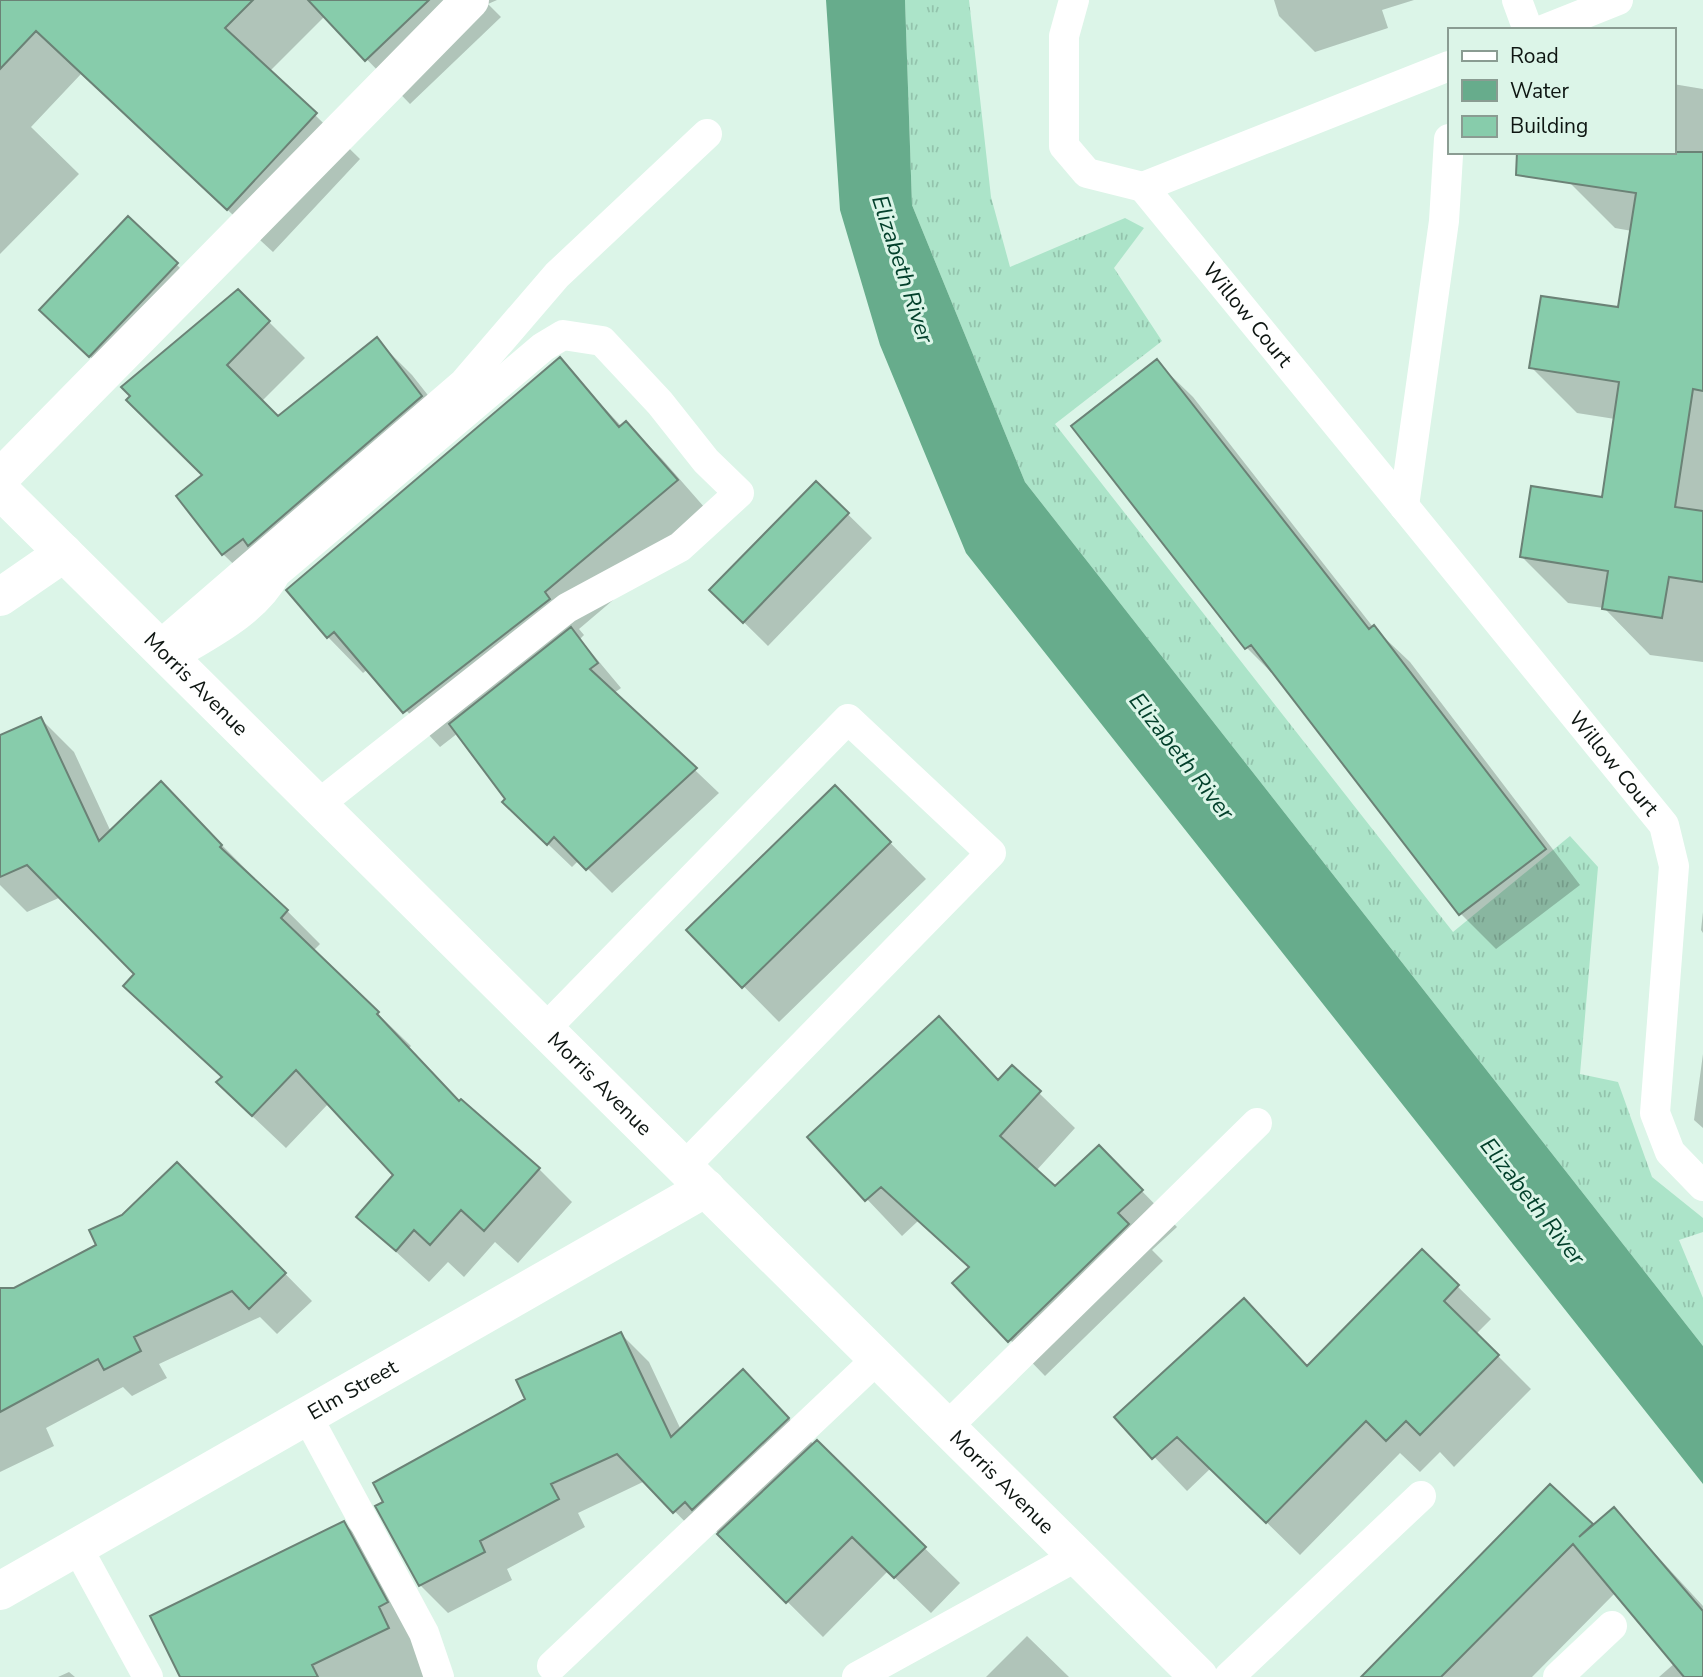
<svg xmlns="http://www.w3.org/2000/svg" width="1703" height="1677" font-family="'Nunito Sans',sans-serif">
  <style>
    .grass { fill: url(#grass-tufts) }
    .water { fill: #67ac8c }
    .shadow { fill: #0003 }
    .building { fill: #87ccab; stroke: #6b8276; stroke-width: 2 }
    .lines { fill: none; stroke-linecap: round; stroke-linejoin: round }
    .lane { stroke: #fff; stroke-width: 30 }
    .street { stroke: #fff; stroke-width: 38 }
    .primary { stroke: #fff; stroke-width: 38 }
    .labels { text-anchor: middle; stroke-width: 6; stroke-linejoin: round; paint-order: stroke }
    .street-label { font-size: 21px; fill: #0e1612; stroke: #dcf5e8 }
    .water-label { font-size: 23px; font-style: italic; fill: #03402b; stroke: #dcf5e8 }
  </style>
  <defs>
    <pattern id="grass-tufts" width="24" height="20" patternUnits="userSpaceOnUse" patternTransform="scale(1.75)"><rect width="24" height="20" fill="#ace4c9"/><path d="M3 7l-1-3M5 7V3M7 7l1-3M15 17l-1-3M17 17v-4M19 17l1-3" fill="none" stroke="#93c3ac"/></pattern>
  </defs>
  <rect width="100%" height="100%" fill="#dcf5e8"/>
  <path class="grass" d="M905,0H969L991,197L1010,267L1125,218L1144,228L1114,268L1162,341L1055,424L1453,932L1570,836L1598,867L1580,1074L1618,1082L1652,1177L1703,1218V1232L1679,1240L1703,1298V1346L1025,482L912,205Z"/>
  <path class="water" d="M826,0H905L912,205L1025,482L1703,1346V1484L966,553L880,345L840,210Z"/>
  <path class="shadow" d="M0,0H497L488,4L501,17L410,104L325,16L270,71L360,159L273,252L81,74L31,127L79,174L0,254Z
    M1274,0H1414L1382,10L1388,28L1315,52L1279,16Z
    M1673,84L1703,89V662L1650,655L1604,608L1568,603L1522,557L1604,499L1615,419L1577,413L1531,367L1620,309L1632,231L1615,228L1569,182L1673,152Z
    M176,264L200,288L114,379L65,334Z
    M238,291L305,358L261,402L277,418L377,340L412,375L457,432L259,589L223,554L205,475Z
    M560,360L622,427L626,423L662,459L712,516L579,629L584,635L580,639L621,688L614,693L719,793L612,893L579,860L572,867L529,826L458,733L440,747L368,669L363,673L328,637L288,590Z
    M1157,362L1193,397L1373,627L1410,662L1580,885L1496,949L1461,914L1283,684L1247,648Z
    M816,483L872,538L768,646L711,590Z
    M41,719L74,752L111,832L194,817L320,944L313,951L411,1046L409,1048L460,1103L539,1169L572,1202L518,1263L495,1242L464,1277L448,1262L429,1282L358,1217L396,1175L329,1103L286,1148L251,1115L223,1078L125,986L137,974L61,897L27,912L0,885V736Z
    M835,787L926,879L779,1022L688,930Z
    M1703,912V933L1701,930Z
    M939,1018L999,1081L1012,1067L1075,1128L1036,1171L1055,1189L1134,1183L1177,1227L1152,1250L1163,1261L1045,1376L955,1283L970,1269L918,1221L902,1236L809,1138Z
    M1703,1054V1128L1694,1120Z
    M177,1164L312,1301L277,1334L260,1317L159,1364L167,1378L132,1396L123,1387L46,1428L54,1446L0,1472V1333L99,1245L123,1216Z
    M1422,1252L1491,1319L1476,1334L1531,1389L1454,1467L1440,1452L1420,1472L1400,1453L1300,1555L1211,1468L1187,1491L1116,1417L1244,1300L1308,1367Z
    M621,1334L649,1362L681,1430L771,1399L814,1445L817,1442L960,1583L931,1613L888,1571L823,1637L714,1529L702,1539L645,1481L578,1513L585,1527L507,1569L512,1580L448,1613L420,1585L528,1400Z
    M1550,1486L1593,1527L1614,1509L1703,1606V1677H1659L1675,1663L1616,1592L1532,1677H1363Z
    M344,1523L390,1569L428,1677H181Z
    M1027,1636L1069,1677H986Z
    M69,1672L75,1677H58Z"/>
  <path class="building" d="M0,0H253L225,28L317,113L227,210L36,31L0,69Z
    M308,0H429L365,61Z
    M1517,152H1703V391L1693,389L1675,507L1703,511V582L1669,577L1662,618L1602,609L1608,571L1520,557L1531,486L1602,497L1619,382L1529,368L1541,296L1618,307L1636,193L1516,175Z
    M128,216L178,263L89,357L39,310Z
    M238,289L270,321L227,365L278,416L377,337L422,396L248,546L243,539L222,555L176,496L202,475L126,400L130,396L121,387Z
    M560,357L619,427L626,421L678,480L545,592L550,599L403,713L334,632L327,638L286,590Z
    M1157,359L1369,629L1374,625L1546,849L1459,915L1251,645L1245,649L1071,426Z
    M816,481L849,513L743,623L709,590Z
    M571,627L598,663L590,669L697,768L586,870L554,837L547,845L502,802L505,799L449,724Z
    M41,717L99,841L161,781L222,845L220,847L288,910L281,918L379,1012L377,1014L459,1101L461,1099L540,1168L484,1231L461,1210L430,1245L414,1230L396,1251L356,1217L393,1175L296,1070L252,1116L216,1082L222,1077L123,986L134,974L27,865L0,877V735Z
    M835,785L891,842L742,988L686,930Z
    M939,1016L998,1080L1012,1065L1041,1091L1000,1136L1055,1186L1099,1145L1143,1190L1118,1213L1129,1224L1008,1342L952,1283L969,1267L881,1187L865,1201L807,1137Z
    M177,1162L286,1273L249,1309L232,1291L134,1337L141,1351L104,1370L98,1359L0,1412V1288H14L96,1245L89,1230L122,1215Z
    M1422,1249L1459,1285L1444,1301L1499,1355L1420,1435L1406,1421L1386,1441L1366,1421L1266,1523L1177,1437L1152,1459L1114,1417L1244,1298L1307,1366Z
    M621,1332L671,1437L743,1369L789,1418L692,1510L685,1502L673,1513L617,1454L551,1484L559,1499L480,1541L485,1552L419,1586L375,1506L383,1502L373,1483L525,1399L516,1380Z
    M817,1440L926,1547L894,1578L852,1537L786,1603L717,1534Z
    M1550,1484L1593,1524L1579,1537L1614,1507L1703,1611V1677H1684L1573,1544L1441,1677H1361Z
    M344,1521L388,1602L379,1607L389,1628L312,1665L318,1677H180L150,1616Z"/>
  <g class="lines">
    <g class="lane">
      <path d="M1074,0L1064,36V146L1087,173L1143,187"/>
      <path d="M1517,0L1528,30"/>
      <path d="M1543,30L1618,0"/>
      <path id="s1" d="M1449,66L1143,187L1404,506L1444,221L1449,139"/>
      <path id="s2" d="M1404,506L1664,825L1674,866L1655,1113L1670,1152L1703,1186"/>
      <path d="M159,646L464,383L557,275L707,134"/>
      <path d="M170,658C208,635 255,613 276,573L543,347L563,335L602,341L660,403L706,461L739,493L680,547L567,608L319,804"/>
      <path d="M545,1029L848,719L991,853L684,1167"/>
      <path d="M307,1416L424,1633L439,1677"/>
      <path d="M947,1427L1257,1123"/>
      <path d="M77,1547L148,1677"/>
      <path d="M552,1666L878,1358"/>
      <path d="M857,1677L1077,1556"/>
      <path d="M1229,1677L1421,1496"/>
      <path d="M1558,1677L1612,1626"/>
    </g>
    <g class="street">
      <path d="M0,478L470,0"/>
      <path d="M0,597L64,553"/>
      <path id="s3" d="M0,1591L706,1188"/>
    </g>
    <path class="primary" id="s4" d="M0,490L1199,1677"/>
  </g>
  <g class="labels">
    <g class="street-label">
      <text dy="7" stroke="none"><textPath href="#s1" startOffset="494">Willow Court</textPath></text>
      <text dy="7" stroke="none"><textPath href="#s4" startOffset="276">Morris Avenue</textPath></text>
      <text dy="7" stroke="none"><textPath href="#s2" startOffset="332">Willow Court</textPath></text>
      <text dy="7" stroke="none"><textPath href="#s4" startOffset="844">Morris Avenue</textPath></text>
      <text dy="7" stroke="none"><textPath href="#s3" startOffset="406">Elm Street</textPath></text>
      <text dy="7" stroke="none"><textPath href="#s4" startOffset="1410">Morris Avenue</textPath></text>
    </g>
    <g class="water-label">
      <text transform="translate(903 269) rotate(72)" y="8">Elizabeth River</text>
      <text transform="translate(1182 756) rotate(52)" y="8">Elizabeth River</text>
      <text transform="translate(1533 1201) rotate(52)" y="8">Elizabeth River</text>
    </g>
  </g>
  <rect x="1448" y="28" width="228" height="126" fill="#dcf5e8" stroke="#8a9c92" stroke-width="2"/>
  <rect x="1462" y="51" width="35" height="10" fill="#ffffff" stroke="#8a9c92" stroke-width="2"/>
  <text x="1510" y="63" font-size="21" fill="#0e1612">Road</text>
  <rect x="1462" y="80" width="35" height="21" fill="#67ac8c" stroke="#8a9c92" stroke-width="2"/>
  <text x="1510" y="98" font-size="21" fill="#0e1612">Water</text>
  <rect x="1462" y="116" width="35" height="21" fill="#87ccab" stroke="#8a9c92" stroke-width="2"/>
  <text x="1510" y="133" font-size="21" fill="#0e1612">Building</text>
</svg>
